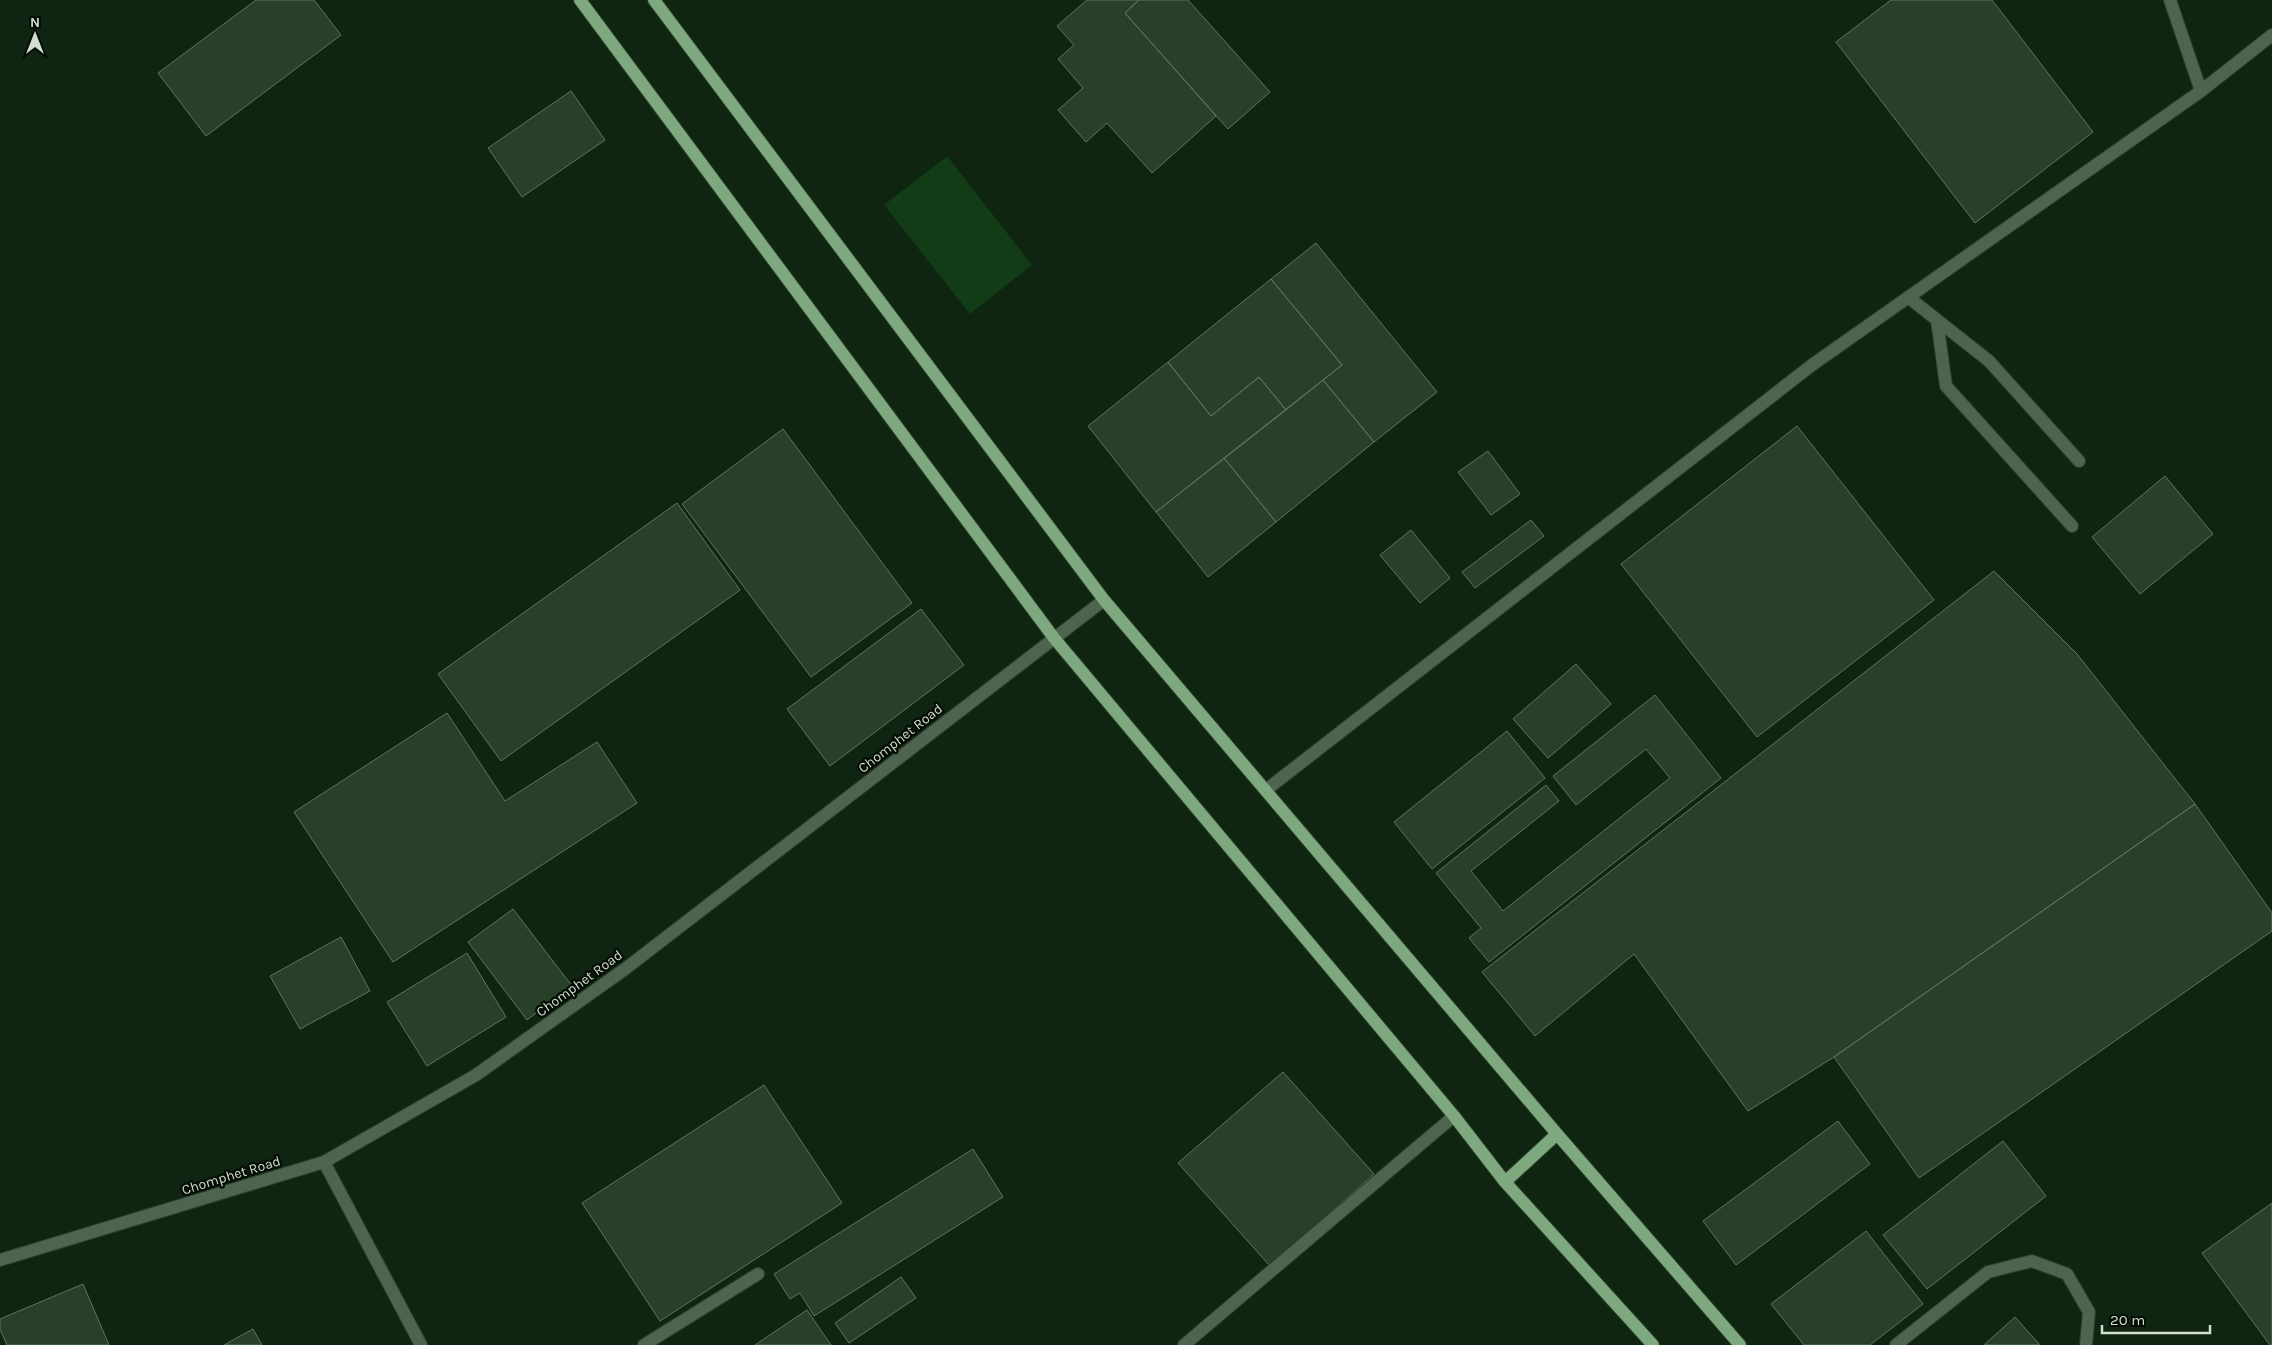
<svg xmlns="http://www.w3.org/2000/svg" width="2272" height="1345" font-family="Karla,sans-serif">
  <style>
    .green { fill: #113c15 }
    .building { fill: #283f29; stroke: #5d765d }
    .lines { fill: none; stroke-linecap: round; stroke-linejoin: round }
    .minor-casing { stroke: #2a3f2c; stroke-width: 14 }
    .major-casing { stroke: #2a3f2c; stroke-width: 14 }
    .minor { stroke: #4f644f; stroke-width: 12 }
    .major { stroke: #7ea97e; stroke-width: 12 }
    .labels { text-anchor: middle; stroke-width: 4.5; stroke-linejoin: round; paint-order: stroke }
    .street-label { font-size: 14px; fill: #d1ded0; stroke: #040c04 }
  </style>
  <rect width="100%" height="100%" fill="#0f2511"/>
  <path class="green" d="M947,156L1032,265L970,314L884,205Z"/>
  <path class="building" d="M256,0H314L341,35L206,136L158,73Z
    M1087,0H1139L1125,13L1216,116L1152,173L1107,123L1086,142L1058,110L1083,88L1058,59L1074,45L1057,26Z
    M1139,0H1188L1270,92L1228,129L1125,13Z
    M1891,0H1992L2093,132L1975,223L1836,42Z
    M571,91L605,140L522,197L488,148Z
    M1316,243L1437,392L1374,442L1323,380L1342,365L1271,279Z
    M1271,279L1342,365L1286,410L1259,377L1211,416L1168,362Z
    M1168,362L1211,416L1259,377L1286,410L1156,512L1088,426Z
    M1323,380L1374,442L1276,522L1224,458Z
    M1797,426L1934,600L1757,737L1621,564Z
    M783,429L912,603L811,677L682,504Z
    M1488,451L1520,494L1491,515L1458,472Z
    M1224,458L1276,522L1208,577L1156,512Z
    M2165,476L2213,534L2140,594L2092,537Z
    M677,503L740,590L501,761L438,674Z
    M1531,520L1544,536L1475,588L1462,572Z
    M1411,530L1450,578L1420,603L1380,555Z
    M1994,571L2077,654L2195,804L1834,1057L1748,1111L1634,954L1535,1036L1482,972Z
    M921,609L964,665L830,766L787,709Z
    M1576,664L1611,704L1548,758L1513,719Z
    M1655,695L1721,778L1489,962L1469,938L1481,928L1436,873L1546,785L1559,801L1471,871L1503,911L1670,778L1646,749L1576,805L1553,776Z
    M447,713L505,801L597,742L637,803L393,962L294,812Z
    M1507,731L1545,778L1432,869L1394,822Z
    M2195,804L2272,913V931L1919,1178L1834,1057Z
    M513,909L572,986L527,1020L468,942Z
    M341,937L370,991L300,1029L270,976Z
    M467,953L506,1017L427,1066L387,1002Z
    M1283,1072L1374,1174L1270,1266L1178,1163Z
    M764,1085L842,1203L660,1321L582,1203Z
    M1838,1121L1870,1164L1736,1265L1703,1221Z
    M2003,1141L2046,1196L1927,1289L1883,1235Z
    M973,1149L1003,1197L814,1316L800,1293L790,1299L774,1274Z
    M2272,1203V1345H2270L2202,1253Z
    M1866,1231L1923,1304L1870,1345H1804L1771,1304Z
    M901,1277L916,1298L849,1343L835,1323Z
    M83,1284L109,1345H7L0,1329V1319Z
    M807,1310L831,1345H755Z
    M2015,1317L2040,1345H1984Z
    M253,1329L262,1345H224Z"/>
  <g class="lines">
    <g class="minor-casing">
      <path id="minor" d="M2170,0L2201,91
        M1908,297L1989,361L2079,461
        M1937,320L1946,386L2072,526
        M1266,790L1812,365L2201,91L2272,35
        M324,1162L421,1345
        M0,1260L324,1162L476,1075L625,969L1104,600
        M644,1345L758,1274
        M1184,1345L1454,1116
        M1896,1345L1988,1272L2032,1261L2067,1274L2089,1312L2086,1345"/>
    </g>
    <g class="major-casing">
      <path id="major" d="M580,0L1054,638L1454,1116L1505,1182L1653,1345
        M654,0L1104,600L1557,1134L1740,1345
        M1505,1182L1557,1134"/>
    </g>
    <use href="#minor" class="minor"/>
    <use href="#major" class="major"/>
  </g>
  <g class="labels">
    <g class="street-label">
      <text transform="translate(900 738) rotate(-38)" y="5">Chomphet Road</text>
      <text transform="translate(579 983) rotate(-36)" y="5">Chomphet Road</text>
      <text transform="translate(231 1175) rotate(-17)" y="5">Chomphet Road</text>
    </g>
  </g>
  <g transform="translate(35 35)" stroke="#040c04" stroke-width="4" paint-order="stroke">
  <path d="M0-4L9 19L0 12L-9 19Z" fill="#d1ded0"/>
  <text y="-8" font-size="14" font-weight="bold" text-anchor="middle" fill="#d1ded0">N</text>
  </g>
  <path d="M2102 1325v8h108v-8" fill="none" stroke="#d1ded0" stroke-width="2.5"/>
  <text x="2110" y="1325" font-size="15" fill="#d1ded0" stroke="#040c04" stroke-width="4" paint-order="stroke">20 m</text>
</svg>
